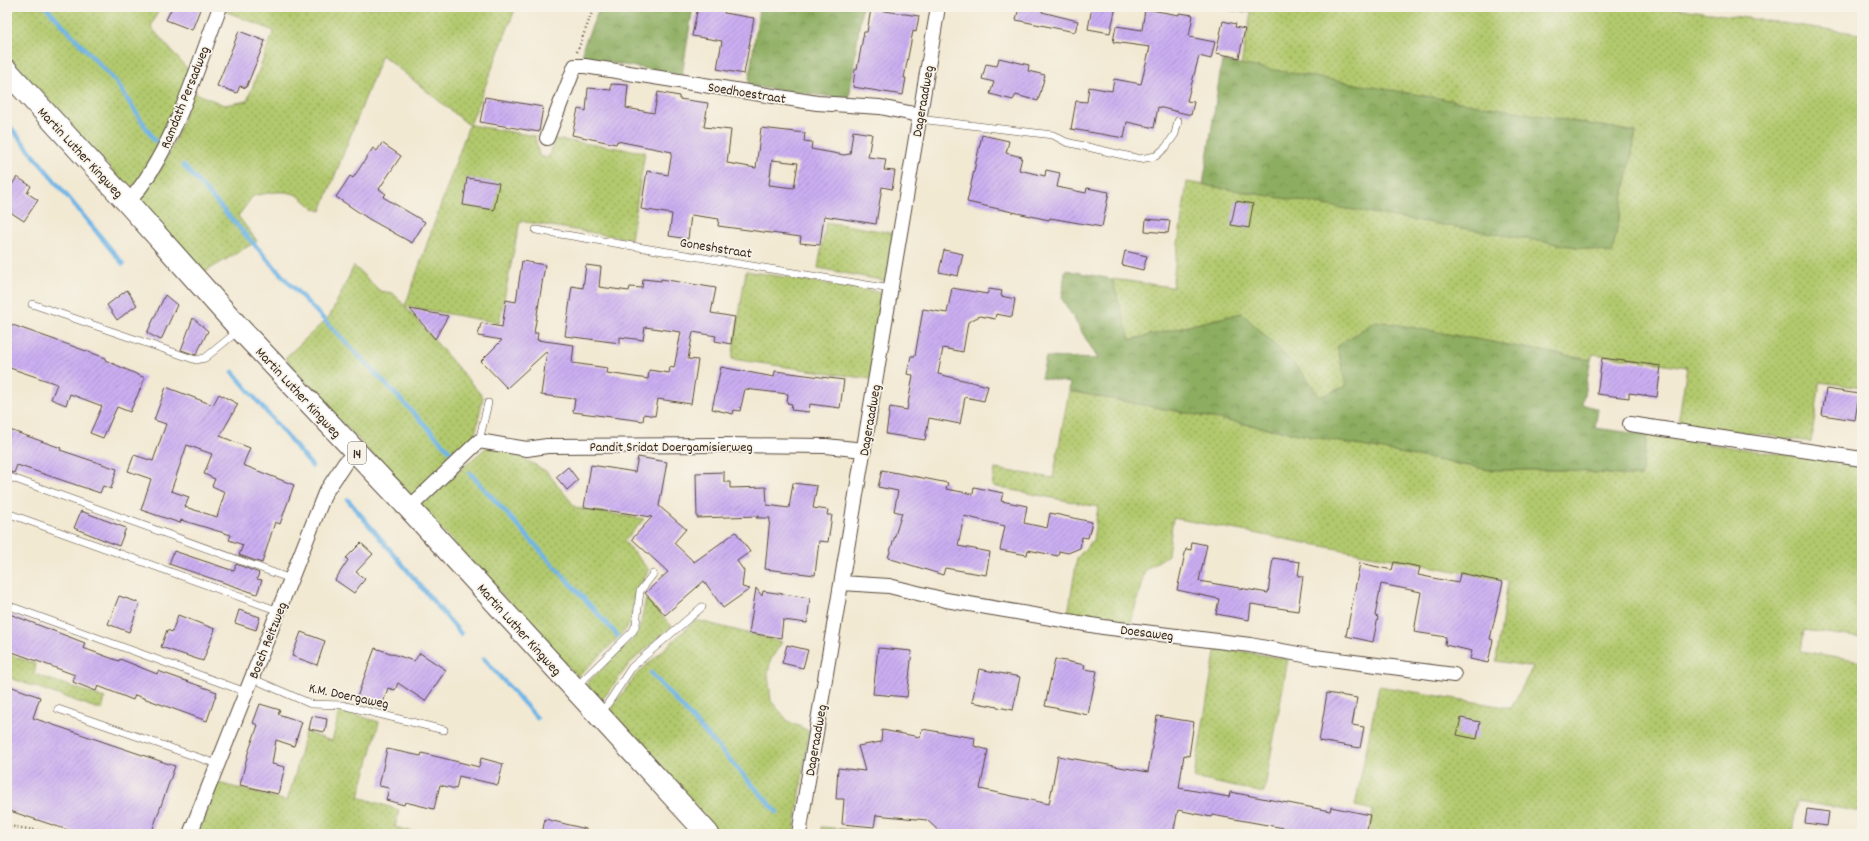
<svg xmlns="http://www.w3.org/2000/svg" width="1869" height="841" font-family="Dekko,sans-serif">
  <style>
    .grass { fill: url(#grass-dots); stroke: #767a46 }
    .forest { fill: url(#forest-crowns); stroke: #646c3f }
    .lines { fill: none; stroke-linecap: round; stroke-linejoin: round }
    .stream { stroke: #6fb5e6; stroke-width: 4.5 }
    .building { fill: url(#building-hatch); fill-rule: evenodd }
    .lane-casing { stroke: #564739; stroke-width: 8 }
    .street-casing { stroke: #564739; stroke-width: 16 }
    .primary-casing { stroke: #564739; stroke-width: 24 }
    .path { stroke: #564739; stroke-width: 2.5; stroke-dasharray: 1 3; stroke-linecap: butt }
    .lane { stroke: #fff; stroke-width: 7 }
    .street { stroke: #fff; stroke-width: 14 }
    .primary { stroke: #fff; stroke-width: 22 }
    .labels { text-anchor: middle; stroke-width: 3.5; stroke-linejoin: round; paint-order: stroke }
    .shield { fill: #f7f3e8; stroke: #73665b; stroke-width: 1 }
    .shield-label { font-size: 13px; font-weight: bold; fill: #3b2a1e }
    .street-label { font-size: 14px; fill: #3b2a1e; stroke: #f7f3e8 }
  </style>
  <defs>
    <pattern id="grass-dots" width="8" height="8" patternUnits="userSpaceOnUse"><rect width="8" height="8" fill="#b2c96d"/><path d="M2 2h.1M6 6h.1" fill="none" stroke="#92a359" stroke-width="1.8" stroke-linecap="round"/></pattern>
    <pattern id="forest-crowns" width="20" height="18" patternUnits="userSpaceOnUse"><rect width="20" height="18" fill="#8dad60"/><path d="M2 6a3 3 0 1 1 6 0M12 15a3 3 0 1 1 6 0" fill="none" stroke="#748d4f"/></pattern>
    <pattern id="building-hatch" width="6" height="6" patternUnits="userSpaceOnUse"><rect width="6" height="6" fill="#cbaef2"/><path d="M-1 1l2-2M0 6l6-6M5 7l2-2" fill="none" stroke="#a68ec3"/></pattern>
  </defs>
  <rect width="100%" height="100%" fill="#f7f3e8"/>
  <filter id="ink" filterUnits="userSpaceOnUse"><feTurbulence type="fractalNoise" baseFrequency=".025" numOctaves="2"/><feDisplacementMap in="SourceGraphic" scale="8" xChannelSelector="R" yChannelSelector="G"/><feConvolveMatrix kernelMatrix="1 2 1 2 8 2 1 2 1" color-interpolation-filters="sRGB"/></filter>
  <filter id="wash" filterUnits="userSpaceOnUse"><feTurbulence type="fractalNoise" baseFrequency=".012" numOctaves="4" result="noise"/><feDisplacementMap in="SourceGraphic" scale="16" xChannelSelector="R" yChannelSelector="G"/><feGaussianBlur stdDeviation="0.9" result="paint"/><feColorMatrix in="noise" values="0 0 0 0 0 0 0 0 0 0 0 0 0 0 0 0 0 1.4 0 .05"/><feComposite in="paint" operator="in"/></filter>
  <g filter="url(#wash)">
    <rect width="100%" height="100%" fill="#f2e9d3"/>
    <path class="grass" d="M7,7H160L151,27L189,71L168,129L142,179L129,189L7,54Z
      M227,7H516L470,125L535,136L539,156L548,158L555,139L645,152L631,239L520,221L499,323L405,306L483,397L474,439L411,498L285,358L330,316L354,266L380,291L393,293L405,306L469,125L382,55L321,211C308,207 306,200 297,195C283,189 267,193 253,196L238,216L257,241L203,273L138,199C167,171 179,129 193,92L224,105L247,101L274,31L225,11Z
      M1252,7H1667L1862,34V388L1820,382L1811,442L1678,423L1687,367L1593,354L1591,360L1376,321L1346,386L1320,397L1301,371L1242,313L1129,340L1112,279L1172,287L1187,182L1612,253L1636,132L1241,65Z
      M826,222L893,233L886,281L818,268Z
      M746,271L884,293L870,379L732,359Z
      M1069,391L1490,470H1568L1641,477L1647,435L1862,466V638L1804,630L1801,651L1862,661V812L1797,801L1792,834H1369L1373,810L1355,806L1379,686L1511,708L1533,667L1496,661L1508,581L1173,518L1168,555L1145,570L1131,623L1068,614L1077,558L1093,540L1098,507L992,486L995,469L1053,478Z
      M487,447L513,452L547,472L576,508L644,519L624,541L649,570L633,598V618L624,632L578,677L419,505Z
      M646,599L672,626L630,663L602,700L586,684L635,637L640,626Z
      M696,620L782,642L771,659L768,673L771,701L788,721L809,731L794,834H721L610,710L636,675Z
      M1216,647L1288,659L1264,793L1194,778Z
      M7,654L36,664L34,674L105,698L102,710L7,677Z
      M340,710L379,722L359,797L399,810L395,827L421,834H198L218,783L287,801L295,775L305,732L332,741Z
      M821,827L865,831V834H821Z"/>
    <path class="forest" d="M600,7H693L682,75L583,58V47Z
      M742,7H862L849,99L748,86L759,9Z
      M1222,61L1636,132L1612,253L1203,185Z
      M1065,270L1112,279L1130,340L1242,313L1301,371L1320,397L1346,386L1337,346L1376,321L1591,360L1582,404L1598,409L1595,428L1647,435L1641,477L1568,470H1490L1069,391L1070,383L1041,378L1046,357L1098,359L1062,299Z"/>
    <g class="lines">
      <path class="stream" d="M46,7L116,82L155,141
        M7,123L123,264
        M183,165L289,283L450,451
        M233,372L312,466
        M470,473L618,636
        M348,500L461,634
        M484,659L537,718
        M651,673L777,812"/>
    </g>
    <g id="blocks">
      <path class="building" d="M172,7H201L192,30L166,20Z
        M698,7H725L724,13L754,18L744,74L717,69L722,41L692,36Z
        M1019,7H1043L1042,12L1078,21L1075,32L1016,20Z
        M1092,7H1116L1110,33L1088,29Z
        M871,9L919,16L916,32L913,31L904,78H906L903,95L853,87L855,69H857L864,32H867Z
        M1145,9L1179,15V13L1193,15L1189,37L1215,42L1211,59L1199,56L1187,101L1194,102L1191,115L1158,107L1154,128L1127,122L1124,138L1071,129L1076,101L1087,102L1089,87L1112,91L1114,79L1141,84L1150,47L1113,42L1116,26L1142,30Z
        M1223,21L1236,24L1235,27L1245,29L1239,58L1216,53Z
        M239,31L265,41L246,88L240,86L237,93L217,86Z
        M999,58L1029,65L1028,71L1045,75L1038,101L1016,95L1013,100L990,94L994,82L982,79L986,64L997,66Z
        M611,84L628,85L626,108L654,113L658,92L679,96V99L708,103L704,127L731,130L727,163L756,168L761,128L805,133L804,141L812,142L811,149L844,155L850,154L853,131L872,134L868,157L886,159L884,170L895,171L892,189L882,187L876,224L824,216L820,245L800,243L801,237L718,226L719,219L691,215L688,239L669,236L672,214L641,209L647,171L668,175L672,152L617,141L616,144L572,135L578,109L586,111L588,88L611,90ZM772,160L798,163L794,188L769,185Z
        M485,97L543,107L539,132L480,122Z
        M982,135L1009,141L1006,153L1022,157L1019,170L1045,176L1046,170L1060,173L1057,187L1086,193L1087,188L1109,192L1102,227L1050,218L1049,220L967,202Z
        M382,143L401,156L379,189L386,194L383,197L425,222L412,243L369,219L336,197L350,176L353,178L373,148L377,151Z
        M17,177L31,186L27,193L38,200L24,221L7,210V192Z
        M467,178L499,183L494,210L463,205Z
        M1236,201L1253,204L1249,228L1231,225Z
        M1146,219L1170,221L1168,233L1145,231Z
        M944,250L963,254L958,276L939,272Z
        M1125,251L1147,256L1143,270L1122,265Z
        M522,261L545,265L534,333H538L537,340L574,345L572,363L608,368L607,373L648,379L649,370L669,373L670,367L674,368L681,332L645,327L643,340L620,337V343L565,336L572,286L583,288L586,265L601,267L599,287L629,291L630,287L642,288L643,279L661,281V279L716,288L711,313L735,317L731,344L715,341L716,336L693,332L688,359L698,360L691,404L658,399L655,416L644,414L643,421L573,412L575,399L541,395L547,351L507,388L481,361L502,340L478,336L481,323L502,327L506,300L516,302Z
        M952,288L987,294L989,289L1002,291L1001,296L1015,299L1012,317L996,314L995,319L980,316L968,322L963,352L943,348L938,374L988,386L984,401L965,397L960,424L929,418L925,440L886,434L890,407L907,410L913,375L907,374L911,356H915L923,309L947,313Z
        M127,290L137,305L117,320L107,305Z
        M165,295L177,305L161,340L147,333Z
        M410,309L448,316L435,339Z
        M193,318L208,331L196,355L181,350Z
        M7,323L106,358L105,360L145,378L130,412L117,407L103,438L90,433L102,406L70,394L66,405L51,399L57,384L7,367Z
        M1602,358L1661,366L1657,397L1629,393V398L1597,394Z
        M721,367L774,377L775,371L844,380L840,408L810,404L809,412L791,410L792,404L787,403L788,394L745,389L740,411L734,410L733,414L712,409Z
        M166,387L213,405L219,394L238,404L220,436L250,448L243,465L294,485L280,524L275,522L262,563L239,555L243,545L229,540L231,535L181,520L180,523L141,510L151,479L128,471L134,455L153,461L166,424L154,420ZM187,445L212,454L204,474L215,479L212,486L225,492L217,517L185,507L189,497L171,491Z
        M1826,389L1859,394L1855,420L1822,415Z
        M7,429L61,448L60,450L117,469L111,489L103,486L100,493L17,465L14,473L7,471Z
        M638,457L667,462L659,506L686,529L674,543L694,562L736,532L750,552L737,561L744,571L742,587L750,589L723,608L704,581L665,615L645,593L668,572L632,539L652,517L584,507L591,465L635,472Z
        M568,467L578,480L567,490L556,477Z
        M882,470L948,483L946,489L973,494L974,487L1003,493L1001,501L1027,506L1024,523L1047,528L1050,513L1092,522L1088,538L1082,537L1080,548L1068,553L1059,551L1058,556L1028,550L1027,555L1000,550L1005,526L964,516L958,546L990,552L986,575L945,568L943,575L888,558L902,513L894,511L898,491L878,487Z
        M724,472V482H730V488L766,487L767,505L789,508L793,483L817,486L813,508L828,510L827,515H832L828,542L819,541L815,575L765,569L770,518H756L759,516L697,518L696,473Z
        M81,511L126,528L119,546L74,528Z
        M1192,542L1207,545L1199,581L1268,593L1273,558L1300,562L1298,576H1303L1298,611L1251,604L1249,620L1216,614L1219,599L1177,590L1186,549L1191,550Z
        M361,543L373,554L356,572L365,579L354,593L335,580L348,560L346,558Z
        M174,551L234,571L236,564L259,573L257,579L262,580L257,594L169,564Z
        M1394,562L1420,567L1418,575L1458,583L1460,573L1503,582L1490,639L1493,640L1488,663L1470,659L1472,651L1445,645L1446,637L1414,632L1421,592L1381,584L1375,616L1378,617L1373,642L1346,636L1360,563L1392,570Z
        M756,588L762,596L763,591L810,598L807,623L783,620L781,638L749,633Z
        M119,596L140,603L129,632L108,624Z
        M239,610L260,617L256,630L235,623Z
        M7,613L85,643L83,648L119,661L120,659L157,674L158,671L217,692L207,721L135,695L133,700L98,686L96,691L73,682L75,675L7,650Z
        M178,615L215,629L203,661L161,647L167,630L172,632Z
        M301,632L325,641L317,665L292,656Z
        M787,645L808,650L803,668L782,663Z
        M375,648L414,661L420,653L446,670L425,701L398,683L395,690L388,688L382,706L357,697Z
        M878,648L912,651L907,697L873,694Z
        M1055,659L1085,665L1084,669L1097,671L1088,715L1045,706Z
        M979,669L1020,677L1013,710L972,702Z
        M7,685L40,697L33,718L175,766L151,834H80L7,810Z
        M1327,693L1357,698L1352,725L1364,727L1360,748L1319,741Z
        M260,704L280,710L278,714L302,722L294,746L276,740L272,764L285,767L278,794L240,785L248,753L258,725L253,723Z
        M312,716L327,719L325,732L309,729Z
        M1157,716L1194,722L1189,756L1184,755L1179,788L1229,797L1230,792L1330,811L1331,807L1370,815L1366,834H1317L1212,815L1211,817L1178,810L1173,834H942L927,820L876,815L874,827L842,824L844,799H836L838,768L865,771L858,746L881,742L882,730L920,737L922,729L975,738L974,746L988,750L980,789L1049,804L1058,756L1148,772Z
        M1461,718L1480,722L1477,739L1457,735Z
        M387,749L421,756L422,753L479,767L481,758L503,764L498,785L459,776L456,789L440,785L434,809L405,802L404,805L386,800L389,788L379,786Z
        M1807,809L1829,812L1827,826L1805,823Z
        M545,819L586,829V834H542Z"/>
    </g>
  </g>
  <g filter="url(#ink)">
    <use href="#blocks" fill-opacity="0" stroke="#564739" stroke-width="1"/>
    <g class="lines">
      <g class="lane-casing">
        <path id="lane" d="M1231,7L1246,10
          M919,119L1053,135L1066,142L1140,159L1156,156L1166,147L1175,134L1178,121
          M536,230L891,289
          M32,304L196,360L205,358L238,331
          M479,441L488,403
          M7,476L291,579
          M7,513L279,611
          M7,605L246,692
          M251,678L311,704L342,705L444,730
          M576,687L633,631L636,624L640,591L653,574
          M58,709L217,764
          M601,714L632,667L702,607"/>
      </g>
      <g class="street-casing">
        <path id="street" d="M547,138L575,66H585L817,103L880,107L919,115
          M128,203C174,149 195,73 220,7
          M1630,424L1862,459
          M409,508L479,441L527,449L547,446L721,445L826,446L864,450
          M842,583L889,586L946,600L1103,627L1250,645L1315,657L1454,675
          M190,834L325,493L345,463L355,452
          M799,834L938,7"/>
      </g>
      <g class="primary-casing">
        <path id="primary" d="M7,71L128,203L240,329L409,508L708,834"/>
      </g>
      <path class="path" d="M577,52L594,7
        M7,823L9,826L60,834"/>
      <use href="#lane" class="lane"/>
      <use href="#street" class="street"/>
      <use href="#primary" class="primary"/>
    </g>
  </g>
  <g class="labels">
    <rect class="shield" x="348" y="442" width="18" height="22" rx="3"/>
    <g class="shield-label">
      <text x="357" y="458">14</text>
    </g>
    <g class="street-label">
      <text transform="translate(747 92) rotate(9)" y="5">Soedhoestraat</text>
      <text transform="translate(184 97) rotate(-68)" y="5">Ramdath Persadweg</text>
      <text transform="translate(922 101) rotate(-80)" y="5">Dageraadweg</text>
      <text transform="translate(81 152) rotate(47)" y="5">Martin Luther Kingweg</text>
      <text transform="translate(716 247) rotate(9)" y="5">Goneshstraat</text>
      <text transform="translate(299 392) rotate(47)" y="5">Martin Luther Kingweg</text>
      <text transform="translate(869 420) rotate(-80)" y="5">Dageraadweg</text>
      <text x="671" y="451">Pandit Sridat Doergamisierweg</text>
      <text transform="translate(520 629) rotate(48)" y="5">Martin Luther Kingweg</text>
      <text transform="translate(1147 632) rotate(7)" y="5">Doesaweg</text>
      <text transform="translate(267 640) rotate(-68)" y="5">Bosch Reitzweg</text>
      <text transform="translate(349 695) rotate(12)" y="5">K.M. Doergaweg</text>
      <text transform="translate(815 740) rotate(-80)" y="5">Dageraadweg</text>
    </g>
  </g>
  <rect width="1869" height="841" fill="none" stroke="#f7f3e8" stroke-width="24"/>
</svg>
